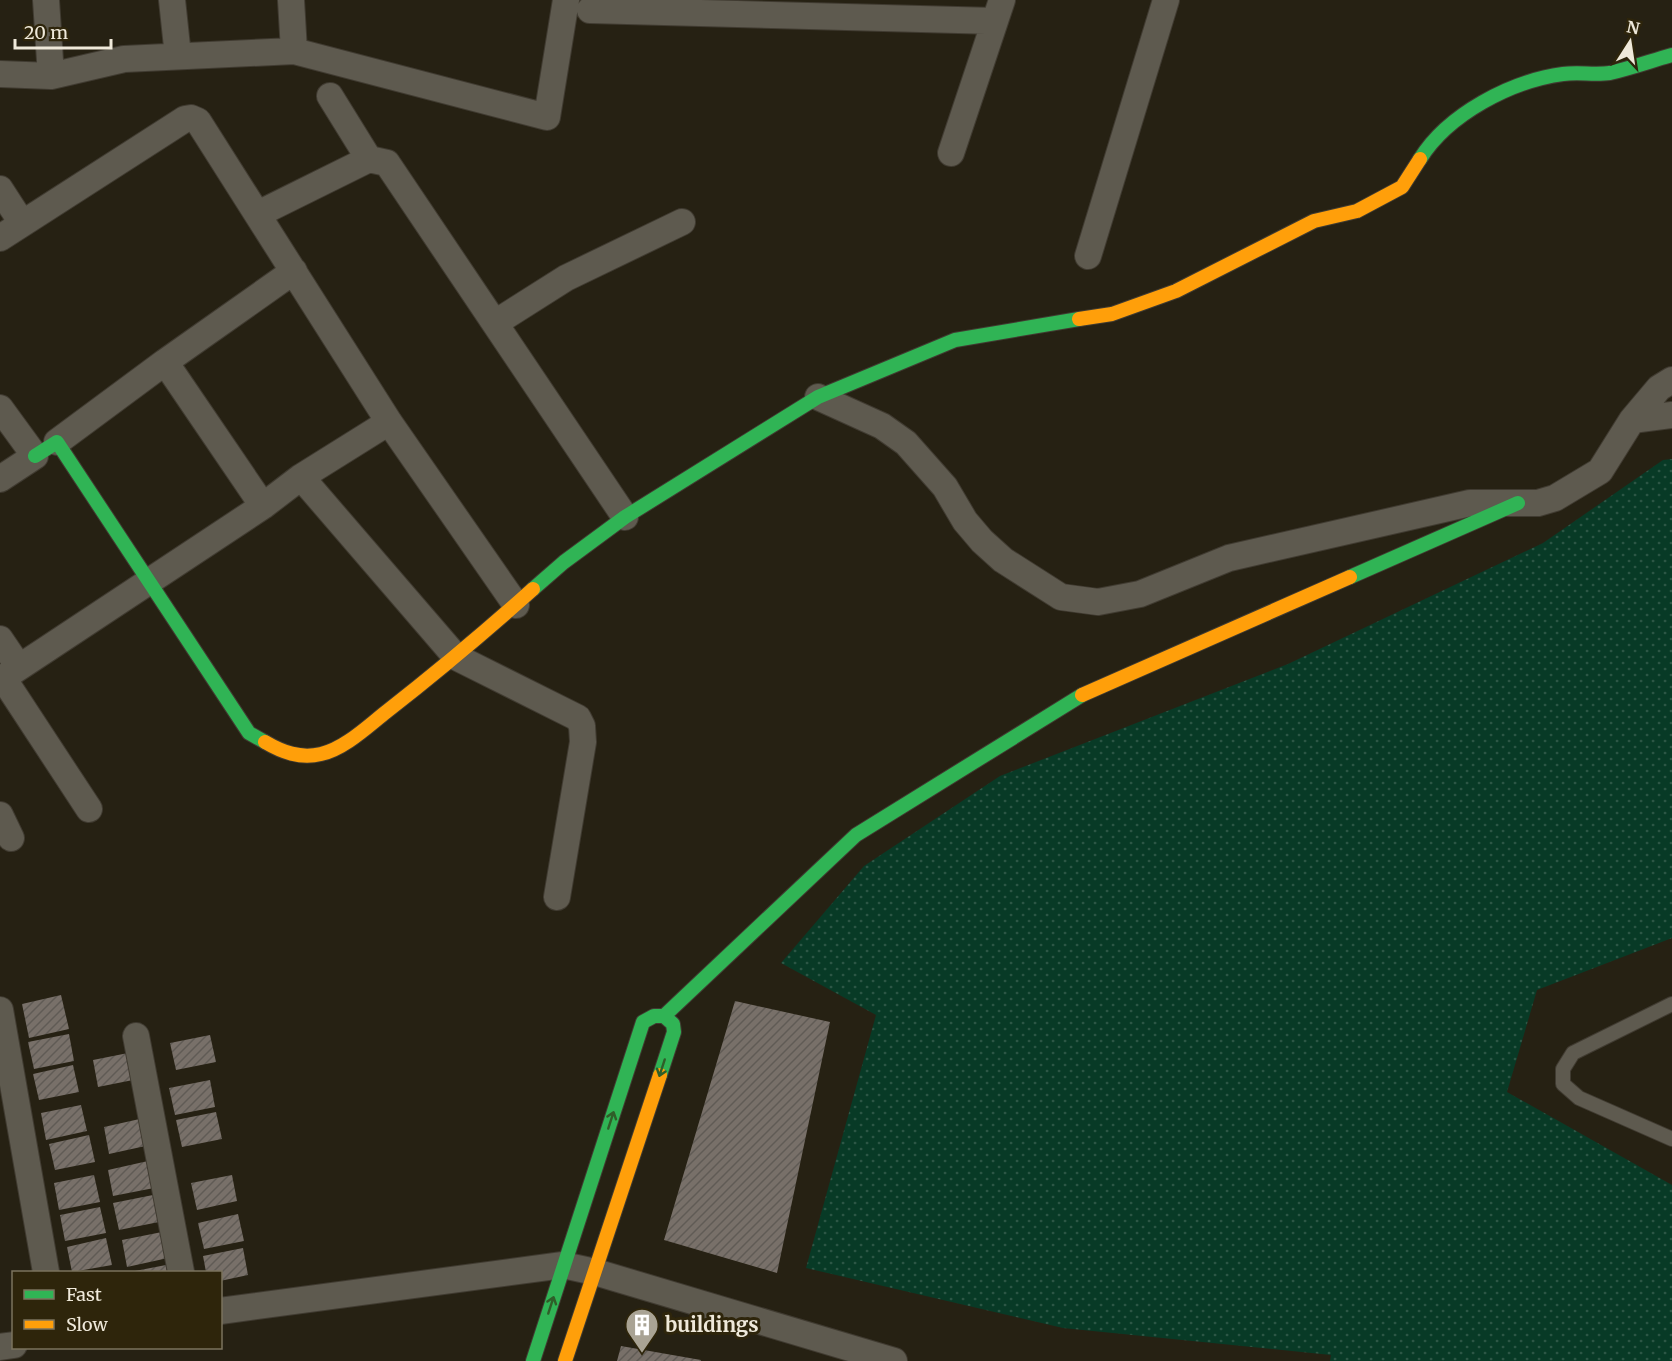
<svg xmlns="http://www.w3.org/2000/svg" width="1672" height="1361" font-family="Merriweather,serif">
  <style>
    .grass { fill: url(#grass-dots) }
    .building { fill: url(#building-hatch) }
    .lines { fill: none; stroke-linecap: round; stroke-linejoin: round }
    .lane-casing { stroke: #403b31; stroke-width: 16 }
    .street-casing { stroke: #403b31; stroke-width: 28 }
    .fast-casing { stroke: #403b31; stroke-width: 16 }
    .slow-casing { stroke: #403b31; stroke-width: 16 }
    .lane { stroke: #5e5a4f; stroke-width: 14 }
    .street { stroke: #5e5a4f; stroke-width: 26 }
    .fast { stroke: #30b455; stroke-width: 14 }
    .slow { stroke: #ff9f0a; stroke-width: 14 }
    .oneway { stroke: #2f5e29 }
    .labels { text-anchor: middle; stroke-width: 6; stroke-linejoin: round; paint-order: stroke }
    .poi-label { font-size: 20px; font-weight: bold; fill: #efe9da; stroke: #2e250b; text-anchor: start }
  </style>
  <defs>
    <pattern id="grass-dots" width="8" height="8" patternUnits="userSpaceOnUse" patternTransform="scale(1.5)"><rect width="8" height="8" fill="#083a26"/><path d="M2 2h.1M6 6h.1" fill="none" stroke="#2c5645" stroke-width="1.8" stroke-linecap="round"/></pattern>
    <pattern id="building-hatch" width="6" height="6" patternUnits="userSpaceOnUse" patternTransform="scale(1.5)"><rect width="6" height="6" fill="#787069"/><path d="M-1 1l2-2M0 6l6-6M5 7l2-2" fill="none" stroke="#605b55"/></pattern>
  </defs>
  <rect width="100%" height="100%" fill="#262113"/>
  <path class="grass" d="M1672,459V938L1537,990L1507,1092L1672,1185V1361H1330L1331,1355L1063,1328L806,1268L876,1015L781,963L864,866L1000,776L1288,664L1543,543L1663,460Z"/>
  <path class="building" d="M61,995L69,1029L29,1038L22,1004Z
    M735,1001L830,1022L777,1273L664,1240Z
    M69,1034L74,1061L34,1069L28,1042Z
    M210,1035L216,1062L176,1070L170,1043Z
    M133,1052L138,1079L98,1087L93,1060Z
    M73,1065L79,1092L39,1100L33,1074Z
    M210,1080L215,1107L175,1115L169,1088Z
    M81,1105L87,1131L46,1140L41,1113Z
    M216,1112L222,1139L182,1147L176,1120Z
    M144,1118L150,1145L109,1154L104,1127Z
    M89,1135L95,1162L55,1170L49,1144Z
    M148,1161L154,1188L113,1196L108,1170Z
    M94,1175L100,1202L59,1210L54,1183Z
    M232,1175L237,1201L197,1210L191,1183Z
    M153,1195L159,1222L119,1230L113,1203Z
    M100,1207L106,1233L65,1241L60,1215Z
    M238,1214L244,1241L204,1249L198,1223Z
    M162,1232L168,1258L127,1267L122,1240Z
    M106,1238L112,1265L72,1272L67,1247Z
    M243,1248L248,1275L220,1281V1272H206L203,1256Z
    M166,1265L167,1272H135V1271Z
    M621,1346L701,1360V1361H617Z"/>
  <g class="lines">
    <g class="lane-casing">
      <path id="lane" d="M1672,1004L1573,1053L1563,1069V1084L1579,1098L1672,1139"/>
    </g>
    <g class="street-casing">
      <path id="street" d="M46,0L51,76
        M172,0L178,56
        M291,0L294,51L547,117L566,0
        M590,10L995,21
        M0,74L51,76L124,59L294,51
        M330,96L369,159
        M951,153L1002,0
        M0,189L22,223
        M258,214L369,159L387,163L625,517
        M0,238L185,119L191,118L198,121L389,422L516,605
        M1088,256L1166,0
        M495,323L566,278L682,222
        M818,397L882,426L906,443L945,487L965,521L982,541L1003,560L1061,597L1098,602L1140,594L1229,558L1470,503H1538L1555,498L1600,471L1632,420L1659,388L1672,380
        M0,408L35,456L0,479
        M1632,420L1672,415
        M57,442L165,362
        M301,477L456,657L578,718L582,726L583,742L557,897
        M263,506L165,362L294,271
        M0,639L19,667
        M3,678L89,809
        M0,680L263,506L301,477L389,422
        M0,815L11,838
        M0,1010L46,1272
        M136,1036L181,1272
        M220,1311L563,1265L595,1272L894,1361
        M0,1347L14,1345"/>
    </g>
    <g class="fast-casing">
      <path id="fast" d="M1420,159C1448,114 1511,81 1563,74C1578,72 1595,75 1610,73C1631,68 1651,61 1672,55
        M35,456L57,442L249,733L265,742
        M1350,577L1518,503
        M533,589L564,562L625,517L818,397L955,340L1079,319
        M664,1016L856,835L1082,695
        M533,1361L643,1022L654,1016H664L673,1024L674,1032L660,1075"/>
    </g>
    <g class="slow-casing">
      <path id="slow" d="M1079,319L1112,314L1176,291L1314,221L1357,211L1402,187L1420,159
        M1082,695L1350,577
        M265,742C282,752 300,759 321,754C344,749 367,727 386,712C436,673 485,632 533,589
        M565,1361L660,1075"/>
    </g>
    <use href="#lane" class="lane"/>
    <use href="#street" class="street"/>
    <use href="#fast" class="fast"/>
    <use href="#slow" class="slow"/>
  </g>
  <defs><path id="oneway-shaft" d="M-6 0H5M1.5-3L5.5 0L1.5 3" fill="none" stroke-width="1.6" stroke-linecap="round" stroke-linejoin="round" transform="scale(1.5)"/></defs>
  <g class="oneway">
    <use href="#oneway-shaft" transform="translate(662 1068) rotate(108)"/>
    <use href="#oneway-shaft" transform="translate(611 1120) rotate(-72)"/>
    <use href="#oneway-shaft" transform="translate(551 1305) rotate(-72)"/>
  </g>
  <defs>
    <g id="building-pin" transform="scale(1.725)"><path d="M0 17L-7.5 6A9.5 9.5 0 1 1 7.5 6Z" fill="#a9a394" stroke="#2e250b"/><path d="M-4-6H4V6H1V3H-1V6H-4ZM-2.5-4.3h1.7v1.8h-1.7ZM.8-4.3h1.7v1.8H.8ZM-2.5-1h1.7V.8h-1.7ZM.8-1h1.7V.8H.8Z" fill="#fff"/></g>
  </defs>
  <g fill-rule="evenodd">
    <use href="#building-pin" x="642" y="1325"/>
  </g>
  <g class="labels">
    <g class="poi-label">
      <text x="665" y="1332">buildings</text>
    </g>
  </g>
  <rect x="12" y="1271" width="210" height="78" fill="#2e250b" stroke="#7b735e" stroke-width="1.5"/>
  <rect x="24" y="1290" width="30" height="9" fill="#30b455" stroke="#7b735e" stroke-width="1.5"/>
  <text x="66" y="1301" font-size="18" fill="#efe9da">Fast</text>
  <rect x="24" y="1320" width="30" height="9" fill="#ff9f0a" stroke="#7b735e" stroke-width="1.5"/>
  <text x="66" y="1331" font-size="18" fill="#efe9da">Slow</text>
  <g transform="translate(1630 42) rotate(12)" stroke="#2e250b" stroke-width="4.5" paint-order="stroke">
  <path d="M0-4.5L10 22L0 15L-10 22Z" fill="#efe9da"/>
  <text y="-9" font-size="16" font-weight="bold" text-anchor="middle" fill="#efe9da">N</text>
  </g>
  <path d="M15 39v9h96v-9" fill="none" stroke="#efe9da" stroke-width="3"/>
  <text x="24" y="39" font-size="18" fill="#efe9da" stroke="#2e250b" stroke-width="4.5" paint-order="stroke">20 m</text>
</svg>
